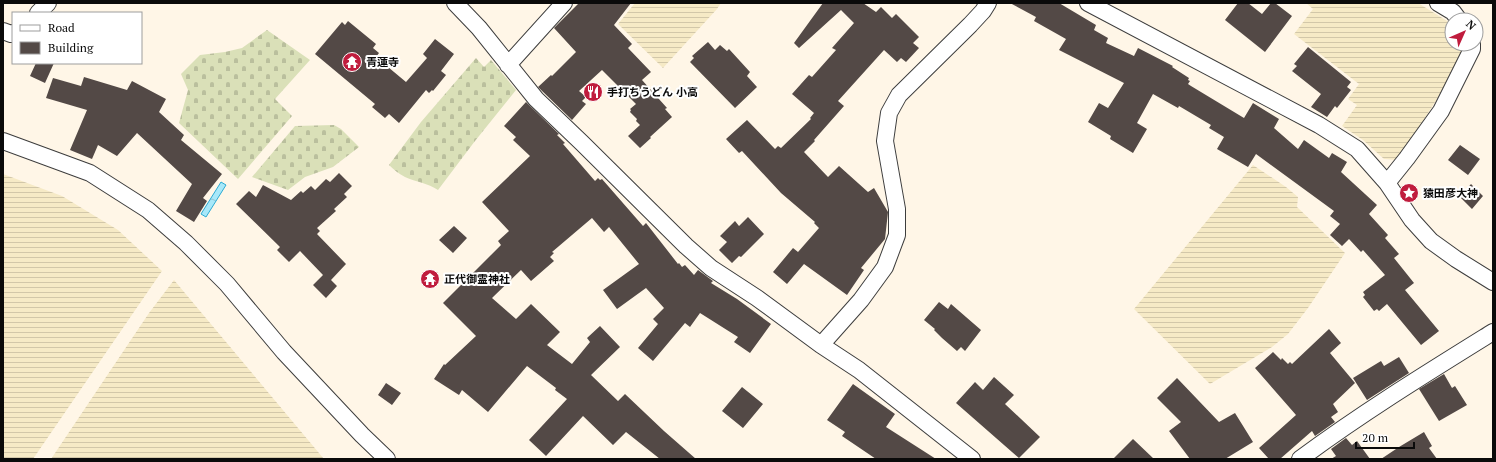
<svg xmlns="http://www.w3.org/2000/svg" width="1496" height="462" font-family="'PT Serif','Noto Sans JP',serif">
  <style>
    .farmland { fill: url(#farmland-rules) }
    .cemetery { fill: url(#cemetery-stones) }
    .water { fill: url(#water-ripples); stroke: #2cabd4 }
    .building { fill: #534946 }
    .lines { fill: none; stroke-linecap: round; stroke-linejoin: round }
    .minor-casing { stroke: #3d3d3d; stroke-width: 18 }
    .minor { stroke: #fff; stroke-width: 16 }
    .labels { text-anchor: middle; stroke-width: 4; stroke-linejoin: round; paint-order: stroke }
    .poi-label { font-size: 11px; font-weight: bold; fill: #0a0a0a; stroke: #fff; text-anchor: start }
  </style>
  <defs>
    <pattern id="farmland-rules" width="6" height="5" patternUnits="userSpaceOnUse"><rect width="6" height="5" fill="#f6eac6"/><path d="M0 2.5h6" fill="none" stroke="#d2c7a9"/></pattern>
    <pattern id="cemetery-stones" width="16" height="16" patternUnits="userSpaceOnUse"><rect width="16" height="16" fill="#dae0b8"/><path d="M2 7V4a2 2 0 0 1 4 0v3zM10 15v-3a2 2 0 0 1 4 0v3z" fill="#babf9d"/></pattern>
    <pattern id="water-ripples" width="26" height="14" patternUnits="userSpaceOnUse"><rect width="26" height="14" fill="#a8e8f9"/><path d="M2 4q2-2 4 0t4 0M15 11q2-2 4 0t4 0" fill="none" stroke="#8fc6d4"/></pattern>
  </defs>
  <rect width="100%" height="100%" fill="#fff6e7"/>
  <path class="farmland" d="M635,3H721L717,9L663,68L618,24Z
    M1306,3H1418L1452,24V44H1466L1444,88L1398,160L1384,159L1363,140L1342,126L1357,105L1348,99L1359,84L1294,34L1313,9Z
    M1253,165L1286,187L1298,197L1297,207L1345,253L1308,308L1288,334L1272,347L1210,384L1134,309Z
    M3,174L62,196L118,230L162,271L33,459H3Z
    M174,280L324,459H51L149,313Z"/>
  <path class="cemetery" d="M267,30L310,60L275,99L292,116L238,179L179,123L188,90L181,74L200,55L225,52L242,48Z
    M476,58L484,67L491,60L516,90L475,141L438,190C428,183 416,182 405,177C399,174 394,170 389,165L421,122Z
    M334,125L341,129L359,147L333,167L305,177L288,190L252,177L295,126Z"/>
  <path class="water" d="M221,182L226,185L206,217L201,214Z"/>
  <path class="building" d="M579,3H631L614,25L632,44L628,48L651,72L642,80L667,108L665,109L672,117L650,137L651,138L640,148L628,136L640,125L636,121L637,119L630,112L631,110L630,109L636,104L602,70L579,91L586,97L582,101L586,104L572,120L538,87L551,75L552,76L576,52L554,28Z
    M823,3H863L876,12L881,7L892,18L896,14L919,37L913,43L919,48L906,62L901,58L897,62L884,50L838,101L844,106L814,140L815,141L804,152L828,177L839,166L868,192L874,188L888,212L885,239L861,268L864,270L847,295L804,264L787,284L773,272L793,248L798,252L819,228L814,223L815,222L781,193L742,151L739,153L726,139L747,120L775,149L778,146L781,148L811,119L810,118L814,113L792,94L809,75L812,77L836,50L832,48L854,23L841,10L799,48L794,43Z
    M1010,3H1059L1096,25L1094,30L1108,38L1106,43L1134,56L1138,48L1173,66L1172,67L1189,78L1188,80L1190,81L1188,84L1191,86L1244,118L1253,103L1279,119L1274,128L1298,149L1304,140L1329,158L1332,153L1347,162L1341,172L1377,205L1369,214L1388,235L1385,238L1399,254L1394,258L1414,283L1405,290L1439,331L1421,345L1387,304L1379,311L1377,309L1374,311L1363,297L1365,295L1363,292L1385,275L1363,250L1361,252L1349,239L1342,246L1330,235L1340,224L1330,216L1334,211L1256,154L1248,167L1217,149L1224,137L1209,128L1211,125L1179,106L1178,108L1153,94L1137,123L1147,129L1133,153L1110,139L1111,136L1088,122L1099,103L1108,108L1124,83L1059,50L1066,39L1034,21L1036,17Z
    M1238,3H1248L1262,14L1271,3H1275L1292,16L1265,52L1225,20Z
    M348,21L376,44L373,48L379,53L376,57L406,82L427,58L423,54L435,39L454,54L441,71L446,75L433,91L432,90L429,93L426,90L399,123L389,114L385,118L372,107L375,104L315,54L342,22L345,25Z
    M708,42L715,50L720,45L727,51L729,49L750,72L747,76L757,87L735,108L690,62L694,58L692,56Z
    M1308,47L1351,82L1347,87L1351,90L1337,108L1335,106L1327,117L1311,107L1321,94L1292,71L1297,66L1294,64Z
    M36,63H54L45,83L30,76Z
    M84,77L127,90L132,81L166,99L159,112L184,135L181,140L222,174L203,198L207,201L194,222L176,211L192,184L137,133L117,156L98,145L92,159L70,150L87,110L46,98L53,78L81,86Z
    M526,102L559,134L557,135L565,143L563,144L595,181L598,178L600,180L602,179L643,226L646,223L678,264L679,263L682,267L685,265L694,275L698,270L713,281L711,283L737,299L771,324L750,353L734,342L738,337L700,313L690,327L685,323L653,361L638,348L658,324L653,319L664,308L646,288L617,309L603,290L639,264L609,227L604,232L592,218L552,252L554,253L550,257L554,261L531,281L521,270L492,298L516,319L531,304L560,332L547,345L572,364L590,342L587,338L600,326L620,347L591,375L618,401L625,394L664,431L696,459H660L626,432L613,445L583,416L546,456L529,440L567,399L555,390L556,388L527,366L488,412L462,390L459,395L434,379L444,364L445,365L476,336L443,303L501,245L498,241L509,231L482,202L530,156L513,140L516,137L504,126Z
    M1460,145L1480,159L1468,175L1448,160Z
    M339,173L352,186L344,194L347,197L334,209L336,211L317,228L320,231L317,234L346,264L331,280L337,286L326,298L313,285L323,275L300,251L289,262L277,250L280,247L236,204L249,191L256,197L263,185L291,200L301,191L303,193L311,186L315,190L326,179L330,182Z
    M1471,184L1483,196L1472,209L1460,197Z
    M748,217L764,234L741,257L739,256L732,263L719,250L727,242L720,236L735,221L739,226Z
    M454,226L467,238L453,253L439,240Z
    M939,302L948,309L951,304L981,330L965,351L961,347L957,351L942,338L934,330L935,329L924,320Z
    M1329,329L1341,343L1330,353L1355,383L1333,404L1338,412L1331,417L1335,422L1315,436L1312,431L1280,459H1269L1259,448L1296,415L1255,368L1273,352L1281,360L1282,358L1288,364L1290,362L1292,364Z
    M1399,357L1409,373L1367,400L1353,378L1381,361L1384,366Z
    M1444,374L1452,388L1455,386L1467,405L1439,421L1419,389Z
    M994,377L1014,395L1005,404L1040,437L1019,458L956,403L975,382L983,390Z
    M1177,378L1219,422L1235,413L1253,442L1225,459H1190L1169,431L1181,422L1157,398Z
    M386,383L401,393L392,405L378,395Z
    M853,384L895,414L886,427L936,459H876L842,436L845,432L827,420Z
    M742,387L763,404L743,428L722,411Z
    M1424,432L1432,446L1429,448L1437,459H1381L1399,447Z
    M1346,438L1352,445L1357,441L1370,459H1331L1336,456L1331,449Z
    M1133,439L1154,459H1113Z"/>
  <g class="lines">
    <g class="minor-casing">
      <path id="minor" d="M455,3L479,28L536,99L582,143L686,246L711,268L757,298L821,345L859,370L972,459
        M1088,3L1319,125L1357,149L1387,183L1412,220L1431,241L1456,259L1493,282
        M1438,3L1453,12L1459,20
        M38,13L48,3
        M3,31L11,34L13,33
        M508,65L564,3
        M3,141L90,173L148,210L186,243L227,284L284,352L362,435L387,459
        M1387,183L1407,158L1441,111L1472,49V44
        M821,345L861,300L885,267L897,235V209L885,141L889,113L899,95L970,25L983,11L988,3
        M1300,459C1362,413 1427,373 1493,332"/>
    </g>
    <use href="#minor" class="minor"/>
  </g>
  <defs>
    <g id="temple-disc" transform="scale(1)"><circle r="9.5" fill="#c01c3d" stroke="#fff"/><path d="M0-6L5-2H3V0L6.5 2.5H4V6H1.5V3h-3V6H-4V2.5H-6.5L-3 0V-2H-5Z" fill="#fff"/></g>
    <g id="restaurant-disc" transform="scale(1)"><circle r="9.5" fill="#c01c3d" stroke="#fff"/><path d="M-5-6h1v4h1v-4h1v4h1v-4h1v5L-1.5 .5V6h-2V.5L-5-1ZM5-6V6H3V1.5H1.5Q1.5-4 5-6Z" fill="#fff"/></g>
    <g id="sight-disc" transform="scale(1)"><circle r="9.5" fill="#c01c3d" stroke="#fff"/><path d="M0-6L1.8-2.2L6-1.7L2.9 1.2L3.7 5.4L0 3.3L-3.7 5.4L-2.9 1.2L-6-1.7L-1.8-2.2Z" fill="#fff"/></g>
  </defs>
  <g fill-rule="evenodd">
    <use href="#temple-disc" x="352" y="62"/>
    <use href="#restaurant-disc" x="593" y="92"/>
    <use href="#sight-disc" x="1409" y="193"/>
    <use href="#temple-disc" x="430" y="279"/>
  </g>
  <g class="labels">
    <g class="poi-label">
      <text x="366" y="66">青蓮寺</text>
      <text x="607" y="96">手打ちうどん 小高</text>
      <text x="1423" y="197">猿田彦大神</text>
      <text x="444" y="283">正代御霊神社</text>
    </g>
  </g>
  <rect width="1496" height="462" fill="none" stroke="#0a0a0a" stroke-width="8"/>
  <rect x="12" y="12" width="130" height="52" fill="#ffffff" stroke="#9d9d9d"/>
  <rect x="20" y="25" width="20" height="6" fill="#ffffff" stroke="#9d9d9d"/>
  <text x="48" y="32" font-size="12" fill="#0a0a0a">Road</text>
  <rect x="20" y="42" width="20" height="12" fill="#534946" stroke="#9d9d9d"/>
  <text x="48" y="52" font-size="12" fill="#0a0a0a">Building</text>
  <g transform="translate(1464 32) rotate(45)"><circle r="19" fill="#ffffff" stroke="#9d9d9d"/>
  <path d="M0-3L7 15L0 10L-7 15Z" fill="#c01c3d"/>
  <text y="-6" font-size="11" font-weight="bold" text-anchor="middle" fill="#0a0a0a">N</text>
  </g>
  <path d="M1356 442v6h58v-6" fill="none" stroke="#0a0a0a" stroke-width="2"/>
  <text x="1362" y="442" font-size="12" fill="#0a0a0a" stroke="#ffffff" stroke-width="3" paint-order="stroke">20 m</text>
</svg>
